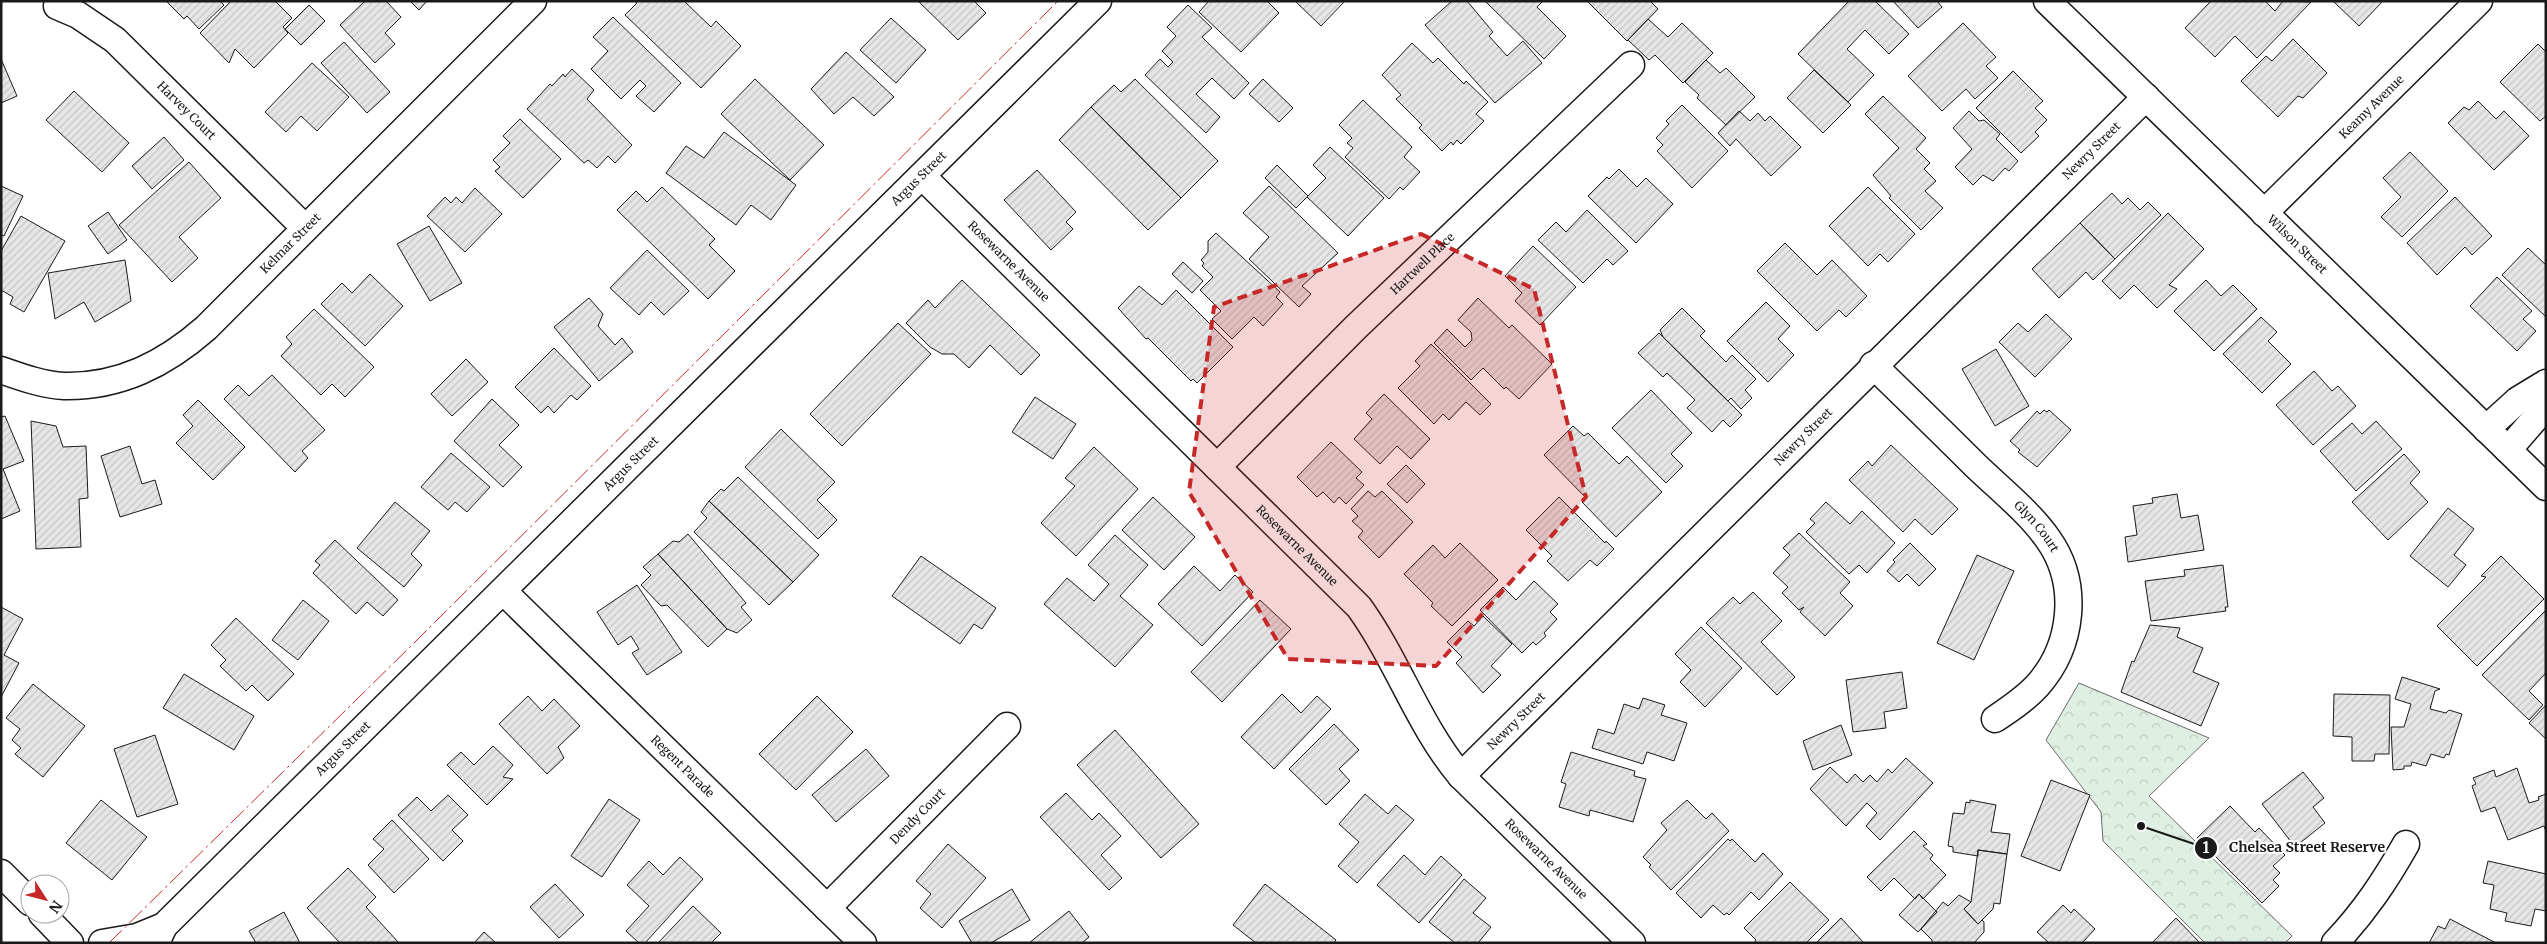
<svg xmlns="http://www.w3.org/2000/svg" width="2547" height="944" font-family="Merriweather,serif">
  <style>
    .park { fill: url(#park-crowns); stroke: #6a6a6a }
    .building { fill: url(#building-hatch); stroke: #1a1a1a }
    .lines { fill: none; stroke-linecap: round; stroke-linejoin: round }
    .minor-casing { stroke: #1a1a1a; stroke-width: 29 }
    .minor { stroke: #fff; stroke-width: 26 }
    .power { stroke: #c62828; stroke-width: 1; stroke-dasharray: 18 4 2.5 4; stroke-linecap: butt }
    .marked { fill: #c62828; fill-opacity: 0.2; stroke: #c62828; stroke-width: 4; stroke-dasharray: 10 6; stroke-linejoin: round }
    .labels { text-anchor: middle; stroke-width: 4; stroke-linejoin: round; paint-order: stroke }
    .street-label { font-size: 12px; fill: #1a1a1a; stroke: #fff }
    .leader { fill: none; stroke: #1a1a1a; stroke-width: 2 }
    .callout-dot { fill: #1a1a1a; stroke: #fff; stroke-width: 2 }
    .mark-label { font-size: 15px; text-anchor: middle; font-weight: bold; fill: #fff }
    .callout-label { font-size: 14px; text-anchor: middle; font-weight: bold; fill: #1a1a1a; stroke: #fff; stroke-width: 4; stroke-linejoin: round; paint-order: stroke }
  </style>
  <defs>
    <pattern id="park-crowns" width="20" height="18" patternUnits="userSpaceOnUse" patternTransform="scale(1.25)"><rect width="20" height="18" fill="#e0efe3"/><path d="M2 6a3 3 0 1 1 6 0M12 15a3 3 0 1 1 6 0" fill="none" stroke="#c0ccc2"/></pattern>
    <pattern id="building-hatch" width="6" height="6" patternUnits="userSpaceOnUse" patternTransform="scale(1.25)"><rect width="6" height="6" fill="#e6e6e6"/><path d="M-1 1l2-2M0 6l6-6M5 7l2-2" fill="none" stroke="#c5c5c5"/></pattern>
  </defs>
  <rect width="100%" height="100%" fill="#fff"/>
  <path class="park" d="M2079,683L2209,738L2149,796L2292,936L2285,943H2205L2103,841L2101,812L2046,740Z"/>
  <path class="building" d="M166,1H220L224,5L199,29L187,16L184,19Z
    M231,1H275L292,18L283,27L288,33L254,68L235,49L229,63L200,33Z
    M365,1H386L401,17L385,33L395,44L375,63L340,25Z
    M410,1H427L419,10Z
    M634,1H684L711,27L716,21L741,46L701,88L625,15L637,3Z
    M918,1H974L986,13L958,40Z
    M1209,1H1267L1279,13L1241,52L1199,12Z
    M1295,1H1345L1321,26Z
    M1452,1H1467L1493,32L1489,36L1507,56L1523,41L1542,63L1495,103L1425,25Z
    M1485,1H1543L1537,7L1566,36L1544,59Z
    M1587,1H1650L1658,9L1627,41Z
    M1849,1H1875L1909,34L1889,54L1865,30L1847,49L1874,75L1848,102L1798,54Z
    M1893,1H1937L1942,7L1918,28Z
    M2211,1H2265L2275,11L2283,1L2311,2L2257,58L2235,36L2215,57L2185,28Z
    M2333,1H2383L2359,26Z
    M309,5L325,21L301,45L285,29Z
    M1188,5L1212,28L1202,37L1249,83L1234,99L1212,78L1196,94L1220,117L1206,133L1145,75L1160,59L1168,67L1173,62L1162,51L1176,36L1167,27Z
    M613,17L681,83L654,112L636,96L646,86L640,80L621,99L591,69L608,51L593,37Z
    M891,18L926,50L896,83L860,50Z
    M1648,19L1668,37L1682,23L1713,53L1683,83L1655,55L1649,60L1628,40Z
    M1963,23L1996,57L1986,66L1998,78L1975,99L1966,89L1942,111L1908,76Z
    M2293,39L2327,73L2303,98L2298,96L2278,117L2241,81L2266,56L2272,61Z
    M344,42L390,92L367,113L321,63Z
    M1412,43L1433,63L1438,58L1464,84L1466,81L1488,102L1476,114L1484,121L1461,144L1457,140L1453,145L1451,142L1442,151L1419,128L1422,125L1396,99L1401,95L1382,75Z
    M2538,44L2546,52V116L2540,121L2500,82Z
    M846,52L894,97L874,116L853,97L834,114L811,89Z
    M1,59L17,96L1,103Z
    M1706,60L1720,73L1726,68L1755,97L1726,125L1697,98L1699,95L1685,82Z
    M312,63L349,97L317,131L301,116L286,132L265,112Z
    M572,69L594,90L587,99L632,145L615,163L608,156L597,168L588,160L584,163L527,109L550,84L552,86L563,74L565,77Z
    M1814,70L1851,105L1823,133L1787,98Z
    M2013,71L2043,101L2035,108L2047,120L2035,132L2039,136L2021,153L1976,108Z
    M755,79L824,145L790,180L721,114Z
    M1135,79L1218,161L1181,198L1091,107L1114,85L1121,92Z
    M1263,79L1293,108L1279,122L1249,94Z
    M74,91L129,143L102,172L46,120Z
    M1883,96L1926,138L1916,149L1930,163L1924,169L1936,181L1925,191L1943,208L1921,230L1889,198L1891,196L1873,175L1899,148L1865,114Z
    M1363,100L1412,147L1404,157L1420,172L1403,190L1400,187L1389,199L1345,157L1353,148L1347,143L1352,138L1339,125Z
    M2478,101L2496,119L2504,111L2529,136L2494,170L2448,123L2464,107L2469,110Z
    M1682,105L1728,151L1692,188L1657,151L1663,145L1656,138L1669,124L1666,121Z
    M1091,107L1181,198L1148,230L1059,140Z
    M1739,111L1750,121L1758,113L1765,121L1770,116L1801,147L1771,176L1736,139L1730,146L1718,133Z
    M1969,111L1979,121L1984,120L2000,134L1996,139L2018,161L2009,171L2005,168L1993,181L1983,175L1973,185L1955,167L1972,149L1953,128Z
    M520,119L561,159L523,198L495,171L500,167L493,160L510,143L503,136Z
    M724,132L796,185L771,220L751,205L736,225L666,173L686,146L704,158Z
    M164,137L184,160L152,189L132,166Z
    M1330,147L1384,198L1348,236L1307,197L1326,178L1313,165Z
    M2410,152L2448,191L2402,237L2381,217L2401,197L2383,178Z
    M189,162L221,198L179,237L198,258L172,282L119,225Z
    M1277,165L1308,196L1296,208L1265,178Z
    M1619,169L1637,187L1646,178L1673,204L1636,243L1588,196L1607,177L1609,179Z
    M1037,170L1076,212L1066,222L1073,229L1051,250L1004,200Z
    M1,186L23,196L4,236L1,235Z
    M1269,186L1338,253L1302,286L1311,294L1299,307L1249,259L1269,237L1243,213Z
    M662,187L715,239L709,245L735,271L708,299L617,210L636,191L647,202Z
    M1868,187L1915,234L1888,262L1880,254L1868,266L1829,226Z
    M475,188L502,214L465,252L427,216L445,197L451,203L456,197L462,203Z
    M2112,193L2122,204L2128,198L2140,210L2148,202L2161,215L2115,259L2080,223Z
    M2455,197L2492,236L2472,255L2465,247L2437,275L2407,243Z
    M1587,210L1628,251L1613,265L1607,259L1583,283L1538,240L1556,222L1566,232Z
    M108,212L127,240L108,254L88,226Z
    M2168,213L2204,249L2169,285L2177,289L2157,308L2134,285L2120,299L2102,281Z
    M21,216L65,241L24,312L10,304L13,297L1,290V251Z
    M2080,223L2115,259L2093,280L2086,272L2059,298L2032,269Z
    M429,226L462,283L430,301L397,244Z
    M1216,233L1280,292L1276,297L1283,304L1263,326L1254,317L1232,339L1212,319L1221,311L1200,290L1213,277L1202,266L1204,263L1201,260L1208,252V241Z
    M1785,243L1817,275L1832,260L1867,296L1846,317L1839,310L1817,331L1757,271Z
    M1533,246L1576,287L1540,325L1515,301L1522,293L1505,276Z
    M2528,248L2546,265V317L2502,275Z
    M647,250L689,291L664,315L651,302L639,315L610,288Z
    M125,260L131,301L95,322L84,302L55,319L48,273Z
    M1183,262L1203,281L1192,293L1172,274Z
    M370,274L403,306L365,346L321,304L342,283L352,293Z
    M2497,277L2532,311L2523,319L2536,331L2517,351L2470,306Z
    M962,280L1040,355L1021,375L990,345L969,368L954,354H942L930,347L906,323L928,300L935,308Z
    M2206,280L2221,296L2233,285L2257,309L2214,351L2174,311Z
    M1139,286L1162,305L1176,290L1233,347L1197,383L1193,379L1191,381L1148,338L1146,339L1118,308Z
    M589,298L603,314L598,326L615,345L622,338L633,352L599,381L554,327Z
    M1478,298L1509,328L1512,325L1552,364L1519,399L1506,387L1504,389L1483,368L1471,380L1434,343L1447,329L1465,347L1472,340L1471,332L1458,320Z
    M1766,302L1790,326L1778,339L1794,355L1768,382L1727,341Z
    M1682,308L1705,331L1700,336L1726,362L1732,355L1756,379L1745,390L1752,398L1741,409L1731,398L1728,401L1663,337L1660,330Z
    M314,309L374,367L345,397L332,384L321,395L281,356L292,344L286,337Z
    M2046,314L2072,339L2035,377L1999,342L2018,323L2028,332Z
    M2261,317L2277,332L2268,341L2291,364L2262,393L2223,354Z
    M898,323L931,354L842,446L810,414Z
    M1659,333L1742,415L1730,427L1723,420L1712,432L1687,408L1695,400L1667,373L1663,377L1638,353Z
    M1431,344L1491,404L1480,415L1466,402L1449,420L1443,414L1434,424L1398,388L1420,366L1415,361Z
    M554,348L591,386L577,400L571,395L554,413L548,406L541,413L515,387Z
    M1996,349L2029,406L1995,426L1962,369Z
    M466,359L488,382L452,416L431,394Z
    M2314,371L2332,391L2338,386L2356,406L2313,445L2276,405Z
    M272,375L325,430L302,451L308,458L295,472L224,399L238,385L249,396Z
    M1651,390L1692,433L1671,454L1683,466L1666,483L1612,428Z
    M1384,394L1430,439L1411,459L1397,446L1380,464L1354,439L1372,419L1366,413Z
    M1035,397L1076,424L1053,459L1012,432Z
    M492,399L519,425L499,445L522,467L503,487L454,441Z
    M198,400L245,447L213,480L176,443L193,426L183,415Z
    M2044,410L2047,412L2049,410L2071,430L2037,467L2018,452L2020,450L2010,441L2037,411L2040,414Z
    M5,416L24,461L3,469L20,511L1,519V417Z
    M31,421L56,426L63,447L86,446L88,498L79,499L81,547L36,549Z
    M2376,421L2402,449L2356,491L2320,451L2352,423L2362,434Z
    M1573,426L1584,436L1588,433L1619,464L1627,456L1662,492L1616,537L1582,502L1586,498L1544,455Z
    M781,429L835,482L817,500L837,520L818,539L745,467Z
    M1331,442L1362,472L1356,478L1364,485L1346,504L1339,497L1334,503L1323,492L1317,497L1297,477Z
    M1891,445L1958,509L1932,535L1915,519L1903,532L1849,480L1868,461L1872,466Z
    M130,446L142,484L155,480L162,504L120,517L101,456Z
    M1094,447L1138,489L1076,556L1041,523L1075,486L1065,478Z
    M451,453L490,487L467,512L455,502L448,510L421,487Z
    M2404,454L2420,472L2410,483L2428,502L2388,540L2352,502Z
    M1406,465L1425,484L1407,503L1387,484Z
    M738,477L819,555L793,582L709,501L721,489L724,491Z
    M1368,491L1375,497L1382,491L1413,522L1379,558L1358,537L1363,531L1352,521L1358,516L1351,509Z
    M2177,494L2181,518L2198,515L2204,550L2128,562L2125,537L2137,535L2133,506L2153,503L2152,498Z
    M1153,497L1195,537L1164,570L1122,530Z
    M1559,497L1605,543L1606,541L1614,549L1597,566L1590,560L1568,581L1547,561L1552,556L1526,530Z
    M709,501L793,582L769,605L694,532L707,518L701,512Z
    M395,502L430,531L411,554L422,565L404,587L357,548Z
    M1826,502L1850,524L1862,511L1895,543L1867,573L1859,565L1849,574L1806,532L1815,523L1810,519Z
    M2448,508L2474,529L2454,555L2466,565L2448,587L2410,556Z
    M1799,533L1850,582L1840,593L1853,606L1825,636L1800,612L1804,607L1799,610L1782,593L1788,587L1773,573L1790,555L1783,548Z
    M688,534L746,603L741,607L752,620L737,633L727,629L658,554L673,541L679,542Z
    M1115,535L1148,565L1120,596L1153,625L1115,667L1044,604L1067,578L1094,601L1109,584L1088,565Z
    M335,540L398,600L383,616L367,602L356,614L313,573L320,565L315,561Z
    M1460,543L1498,580L1452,626L1431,606L1433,603L1404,574L1433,545L1445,558Z
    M1910,543L1936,569L1919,586L1907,574L1899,582L1887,571L1895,562L1893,560Z
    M658,554L727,629L708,647L667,605L661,606L641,585L651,575L643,567Z
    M1977,555L2014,571L1974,660L1937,643Z
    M921,556L996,608L982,629L974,624L960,644L892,596Z
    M2501,556L2544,599L2477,666L2437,626L2486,577L2481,576Z
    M2223,565L2228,607H2225L2226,611L2151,621L2145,581L2185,576L2184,570Z
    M1194,566L1220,591L1235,575L1253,592L1202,646L1158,604Z
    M1534,581L1558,604L1550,612L1557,619L1544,633L1546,636L1536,645L1533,642L1522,653L1480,610L1503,587L1516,600Z
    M637,585L682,652L647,675L632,653L639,649L631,636L618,645L597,612Z
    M1753,592L1782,621L1761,642L1795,677L1777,695L1706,623L1733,597L1740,604Z
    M303,600L329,621L298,660L272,640Z
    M1260,600L1291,629L1222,702L1191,672Z
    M1,607L23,619L4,655L19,663L1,697Z
    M2546,610V673L2529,691L2543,705L2529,720L2482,675Z
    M1483,616L1512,644L1491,666L1501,675L1483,693L1456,663L1462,657L1447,642L1468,621L1474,626Z
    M236,618L294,674L268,701L252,685L246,691L220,666L226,660L211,645Z
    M2150,625L2180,628L2177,637L2203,648L2193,672L2219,683L2201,726L2121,692L2132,661L2134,662Z
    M1701,627L1742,668L1705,707L1680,682L1691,670L1675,654Z
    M1902,672L1907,708L1884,712L1886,728L1853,732L1846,680Z
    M184,674L254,716L234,750L163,708Z
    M2402,677L2440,689L2435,691L2430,709L2446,713L2449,710L2462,714L2449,755L2446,754L2444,758L2431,754L2426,766L2412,762L2411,766H2404V769L2393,770L2391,727H2404L2411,704L2395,699Z
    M33,684L85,726L43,777L15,754L21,748L12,740L20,729L6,718Z
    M1282,694L1301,713L1317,696L1331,709L1274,769L1241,737Z
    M2334,694L2390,695L2389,754H2375L2374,761H2352V737L2333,736Z
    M528,696L542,711L554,699L580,726L558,747L564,758L547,774L499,724Z
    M817,696L853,732L796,790L759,754Z
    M1643,698L1665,705L1661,715L1687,723L1674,761L1647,752L1643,764L1592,748L1598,729L1614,734L1624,704L1639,709Z
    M2546,705V739L2529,723Z
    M1334,724L1359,750L1339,769L1350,781L1326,805L1289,769Z
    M1841,725L1852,755L1813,770L1803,741Z
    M1115,730L1199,824L1161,858L1077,765Z
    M155,735L178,804L137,817L114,749Z
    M493,746L513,765L503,777L513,779L487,805L447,765L461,752L474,765Z
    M866,749L889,776L836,822L812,795Z
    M1571,752L1635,771L1634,776L1646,779L1633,822L1590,810L1589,816L1559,807L1566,784L1561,782Z
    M1906,758L1933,783L1880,840L1866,826L1877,813L1867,803L1846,826L1810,789L1830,767L1847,783L1855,774L1863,782L1870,775L1877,782L1888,769L1892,773Z
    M2517,768L2529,803L2539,800L2538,797L2546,794V831L2544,826L2508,840L2495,807L2481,812L2472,786L2476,784L2473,778L2494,770L2496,777Z
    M2303,772L2324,798L2313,807L2325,823L2295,847L2262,804Z
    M2051,780L2090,795L2060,871L2021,856Z
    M1066,793L1092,820L1099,813L1121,836L1101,855L1122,878L1109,890L1040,817Z
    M1365,794L1388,814L1396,805L1414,820L1357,883L1338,866L1359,842L1339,824Z
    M448,795L468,815L452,830L463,841L443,861L398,815L417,797L431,811Z
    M609,799L640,820L602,877L571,856Z
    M101,800L147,837L112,880L66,843Z
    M1687,800L1706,819L1712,813L1729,831L1671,890L1649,867L1651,865L1643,857L1667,830L1661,823Z
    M1970,800L1996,805L1991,832L2010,834L2007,854L1978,850V856L1953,852V847L1948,846L1953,813L1964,814L1966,802L1970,803Z
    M2230,806L2255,832L2259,828L2285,855L2273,866L2280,873L2273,880L2279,886L2262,903L2197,838Z
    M392,820L429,859L394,893L368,865L384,849L373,839Z
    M1914,831L1927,844L1923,846L1933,855L1930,859L1946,875L1923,899L1919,894L1915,899L1894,878L1881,891L1867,877Z
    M1728,839L1730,841L1732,839L1755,862L1763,853L1783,874L1759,900L1751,892L1729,915L1727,913L1724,915L1713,905L1701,918L1676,893Z
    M948,844L986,878L942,928L920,908L931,894L916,881Z
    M1978,850L2007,854L2000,904L1994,903L1993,909L1978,924L1964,909L1971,902Z
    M1404,855L1425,875L1441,856L1462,875L1419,923L1377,885Z
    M680,857L703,879L645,943H639L626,931L649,906L627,885L649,861L663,875Z
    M2488,861L2546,874V911L2535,909L2531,926L2505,921L2507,913L2490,909L2494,885L2483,883Z
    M348,868L376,897L366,907L399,943H340L307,908Z
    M1464,879L1486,898L1473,913L1491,927L1478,943H1455L1429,922Z
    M1790,882L1829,920L1806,943H1754L1756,940L1744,928Z
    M555,884L584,915L559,938L530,907Z
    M1265,884L1336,940L1334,943H1256L1233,925Z
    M1012,889L1030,920L991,943H972L959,921Z
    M1919,894L1937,912L1918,932L1899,915Z
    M1959,895L1971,902L1964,909L1978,924L1982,920L1984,922V932L1974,943H1932V940L1921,929L1943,902L1948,906Z
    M2063,905L2071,913L2074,909L2095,929L2082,943H2049L2037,932Z
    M693,906L721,933L711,943H658Z
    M1069,911L1089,937L1082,943H1029Z
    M284,912L300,943H256L249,931Z
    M1841,918L1864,943H1816Z
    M2176,918L2200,943H2152Z
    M2450,919L2496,943H2429L2438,926L2445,929Z
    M484,932L496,943H474Z"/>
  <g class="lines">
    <g class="minor-casing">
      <g id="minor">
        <path id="s1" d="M2047,1L2546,487"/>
        <path id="s2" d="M57,6L78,15L115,40L305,228"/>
        <path id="s3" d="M923,177L1359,607C1398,661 1418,725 1461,776L1632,943"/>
        <path id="s4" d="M2264,213L2479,1"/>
        <path id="s5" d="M1873,365C1908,399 1942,432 1976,466C2000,489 2029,512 2048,539C2080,584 2073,646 2037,686C2025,699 2010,709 1995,719"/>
        <path id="s6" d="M1,370C21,377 43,385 64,386C120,387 165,364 206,328L533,1"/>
        <path d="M2486,429L2518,400L2546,383"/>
        <path d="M2508,450L2546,406"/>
        <path id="s7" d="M1217,467L1355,328L1631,65"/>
        <path id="s8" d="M503,591L863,943"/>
        <path id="s9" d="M1461,776L2146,97"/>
        <path d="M1,873L30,902"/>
        <path id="s10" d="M827,908L1007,726"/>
        <path d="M42,914L70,943"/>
        <path d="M102,943L137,937L164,926"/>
        <path id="s11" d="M156,943L164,926L1098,1"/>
        <path d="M2335,943C2365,911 2385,881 2406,844"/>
      </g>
    </g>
    <use href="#minor" class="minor"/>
    <path class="power" d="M109,943L413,644L1058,1"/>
  </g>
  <path class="marked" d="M1421,234L1534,289L1586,497L1436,666L1288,659L1189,492L1214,307Z"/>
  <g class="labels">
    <g class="street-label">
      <text dy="4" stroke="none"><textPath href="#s4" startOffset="151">Keamy Avenue</textPath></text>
      <text dy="4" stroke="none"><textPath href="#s2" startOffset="168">Harvey Court</textPath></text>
      <text dy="4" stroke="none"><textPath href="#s9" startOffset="888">Newry Street</textPath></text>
      <text dy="4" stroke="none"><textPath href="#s11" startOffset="1081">Argus Street</textPath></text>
      <text dy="4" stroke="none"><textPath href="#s6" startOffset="342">Kelmar Street</textPath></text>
      <text dy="4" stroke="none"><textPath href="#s1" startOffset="349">Wilson Street</textPath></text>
      <text dy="4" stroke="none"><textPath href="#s3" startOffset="120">Rosewarne Avenue</textPath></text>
      <text dy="4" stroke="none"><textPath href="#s7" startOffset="289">Hartwell Place</textPath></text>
      <text dy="4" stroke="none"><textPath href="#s9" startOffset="482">Newry Street</textPath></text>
      <text dy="4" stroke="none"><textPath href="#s11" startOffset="676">Argus Street</textPath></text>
      <text dy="4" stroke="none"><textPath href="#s5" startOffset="230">Glyn Court</textPath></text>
      <text dy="4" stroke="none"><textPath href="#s3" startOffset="525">Rosewarne Avenue</textPath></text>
      <text dy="4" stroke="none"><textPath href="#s9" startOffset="78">Newry Street</textPath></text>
      <text dy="4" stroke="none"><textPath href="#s11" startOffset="271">Argus Street</textPath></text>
      <text dy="4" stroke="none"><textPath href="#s8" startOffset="251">Regent Parade</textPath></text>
      <text dy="4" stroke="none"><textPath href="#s10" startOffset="129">Dendy Court</textPath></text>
      <text dy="4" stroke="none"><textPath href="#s3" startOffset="929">Rosewarne Avenue</textPath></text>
    </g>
  </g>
  <path class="leader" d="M2141 826L2206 848"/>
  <g class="callout-dot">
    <circle cx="2141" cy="826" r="5"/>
    <circle cx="2206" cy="848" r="12"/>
  </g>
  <g class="mark-label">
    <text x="2206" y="853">1</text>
  </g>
  <g class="callout-label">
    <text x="2307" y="852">Chelsea Street Reserve</text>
  </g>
  <rect width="2547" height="944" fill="none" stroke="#1a1a1a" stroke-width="5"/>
  <g transform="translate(45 899) rotate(126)"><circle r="24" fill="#ffffff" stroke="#a3a3a3"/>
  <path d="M0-4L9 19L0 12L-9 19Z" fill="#c62828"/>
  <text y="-8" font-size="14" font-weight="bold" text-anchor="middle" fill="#1a1a1a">N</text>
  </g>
</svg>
